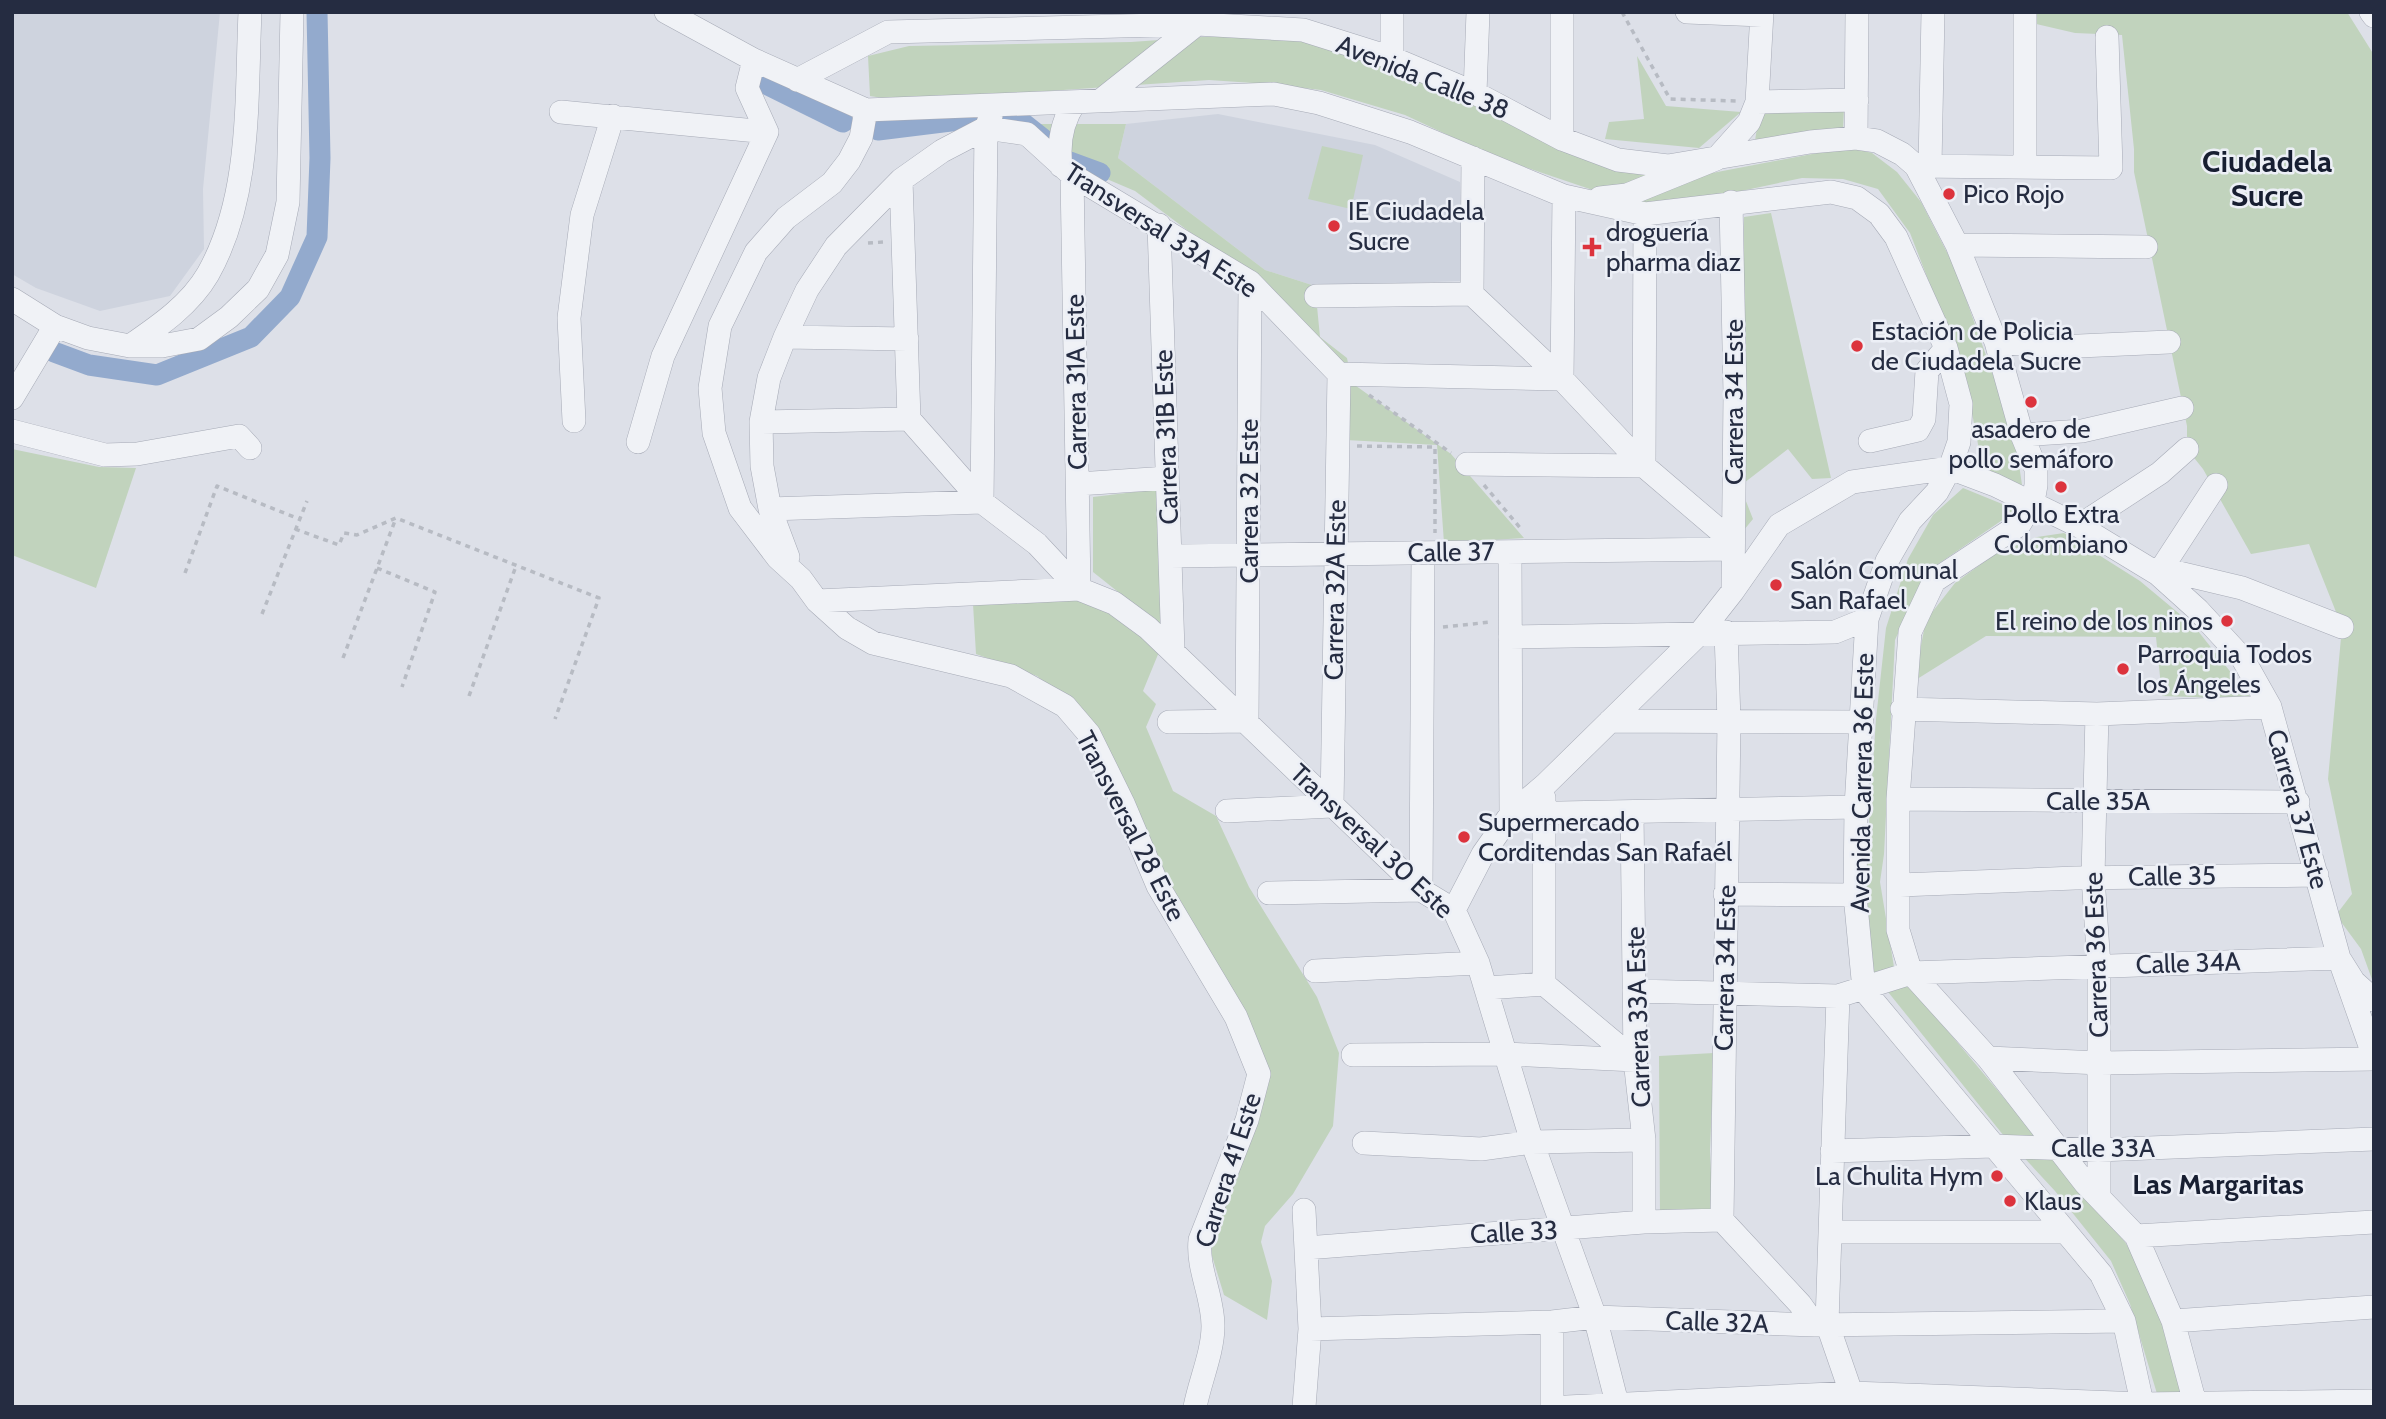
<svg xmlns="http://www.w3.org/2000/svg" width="2386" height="1419" font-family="Cabin,sans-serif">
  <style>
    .built { fill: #ced3de }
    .green { fill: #c1d3bd }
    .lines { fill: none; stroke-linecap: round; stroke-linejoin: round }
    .canal { stroke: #93aacd; stroke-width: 21 }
    .minor-casing { stroke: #a6aab6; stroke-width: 24 }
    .path { stroke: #b7bbc3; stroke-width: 3.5; stroke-dasharray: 5 5; stroke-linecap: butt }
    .minor { stroke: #f0f2f6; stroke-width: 23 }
    .poi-dot { fill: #dc333d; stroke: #eceff6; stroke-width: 2.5 }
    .labels { text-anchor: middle; stroke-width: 5; stroke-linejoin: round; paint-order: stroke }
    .street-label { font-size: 26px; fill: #252c41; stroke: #eceff6 }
    .poi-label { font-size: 26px; fill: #252c41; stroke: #eceff6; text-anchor: start }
    .neighbourhood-label { font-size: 28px; font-weight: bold; fill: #171e31; stroke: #eceff6 }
    .quarter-label { font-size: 30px; font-weight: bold; fill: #171e31; stroke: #eceff6 }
  </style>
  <rect width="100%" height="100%" fill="#dde0e8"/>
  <path class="built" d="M12,12H220L203,189L204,249L170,296L100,311L36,288L12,274Z
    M1218,114L1375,145L1460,182L1462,281L1315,286L1265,270L1118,158L1126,124Z"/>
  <path class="green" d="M2028,12H2347L2374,55V985L2361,949L2336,915L2352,894L2328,779L2342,627L2309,544L2251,554L2203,469L2187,449V426L2134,172V149L2122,35L2075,33L2028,22Z
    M1216,36L1300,39L1444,87L1496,115L1707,174L1828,151L1856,149L1872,153L1897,172L1921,202L1955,268L2015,437L2022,485L1984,475L1964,372L1910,233L1878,189L1843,179L1802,178L1727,194L1637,205L1495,157L1405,115L1321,90L1268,84L1209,80L901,101L870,96L868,56L909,46L1131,42Z
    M1637,56L1666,106L1741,112L1699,148L1605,139L1609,122L1644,119Z
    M1844,108L1843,131L1755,141L1759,114Z
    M1034,124H1126L1118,158L1265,270L1315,286L1320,337L1347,358L1352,383L1451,454L1524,538L1444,543L1437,445L1346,440L1348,395L1247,275L1135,191L1088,171Z
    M1322,146L1363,155L1351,209L1308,199Z
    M1771,213L1831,478L1812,479L1788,449L1740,486L1753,519L1739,536L1744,217Z
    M12,449L99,467L136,468L96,588L12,555Z
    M1963,488L2017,510L1925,573L1895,640L1884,854L1880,882L1894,967L2125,1242L2153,1288L2185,1407H2161L2130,1304L2111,1261L2055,1191L2004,1136L1872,972L1864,898L1876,719L1886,628L1908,559L1933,515Z
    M1159,489L1161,626L1093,572V497Z
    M2064,533L2140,581L2194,626L2252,699L2162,696L2156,637L1986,636L1914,681L1926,620L1955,583L1995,554L2037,537Z
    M1094,600L1123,612L1159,652L1143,691L1156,704L1146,727L1173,791L1216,816L1249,887L1317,997L1339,1053L1333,1126L1293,1194L1265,1226L1261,1242L1272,1281L1267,1320L1224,1295L1205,1233L1262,1077L1172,905L1081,711L1037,676L976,654L973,604Z
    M1714,1053L1710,1151L1713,1216L1660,1219L1659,1056Z"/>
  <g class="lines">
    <path class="canal" d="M758,80L843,122
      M1002,117L1019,120L1043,139
      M878,130L975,118
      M1070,162L1100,173
      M54,352L89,365L157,375L251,337L290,297L317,237L320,158L317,12"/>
    <g class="minor-casing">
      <path id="minor" d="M666,12L754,60L866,110L1274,94L1319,103L1410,132L1564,196L1645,214L1831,192L1857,198L1879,214L1896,237L1946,348L1961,404L1959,442L1950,468L1937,492L1910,521L1887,561L1867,619L1856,807L1855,895L1864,990L2101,1274L2124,1321L2143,1407
        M1392,12V58
        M1562,12V139
        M1687,12L1762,15
        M2371,12L2374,16
        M797,80L888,32L1197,24L1303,30L1392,58L1475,93L1562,139L1618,160L1668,166L1810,142L1856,138L1877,141L1902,154L1916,166L1957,245L1996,342L2022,435L2036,469V485L2033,502L2019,525L1934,581L1910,632L1898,799V930L1911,973L1988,1058L2085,1183L2136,1236L2173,1321L2196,1407
        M1475,93L1478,12
        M1100,101L1197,24
        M1757,102L1857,100
        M866,110L861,138L849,161L832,183L786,218L756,252L720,326L710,388L714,433L740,508L778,558L801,579L817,601L847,628L873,643L1011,676L1065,706L1089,734L1123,803L1158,886L1236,1017L1259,1074L1247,1120L1200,1240C1197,1269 1213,1296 1213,1326C1213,1352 1200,1381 1195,1407
        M561,112L767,132
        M1856,138L1857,12
        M1061,166C1058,143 1062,121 1075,102
        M1916,166L2111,168L2107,37
        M1930,166L1933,12
        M2025,167V12
        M1072,175L1079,589
        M901,180L909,419
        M1600,198L1627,195L1716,159L1749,122L1757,102L1762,12
        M1159,225L1173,650
        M1957,245L2146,247
        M1472,294L1562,379L1644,466L1732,541
        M1472,294L1473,158
        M1316,296L1472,294
        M12,299L55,326L88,338L130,346H162L199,339L229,317L258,289L277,255L288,202L292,12
        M785,337L907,339
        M1996,342L2057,347L2169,342
        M130,346C159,326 190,305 208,274C252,196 246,98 250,12
        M1339,374L1562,379L1564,196
        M12,398L55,326
        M909,419L982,502L1037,544L1079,589L1114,603L1148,628L1421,890L1454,910L1478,963L1532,1142L1595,1317L1618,1407
        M574,421L569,318L582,215L613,116
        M761,422L909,419
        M12,431L105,455L137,454L239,436L250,448
        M2022,435L2082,431L2182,408
        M1870,441L1918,430L1924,419L1927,371L1946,348
        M638,442L663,356L767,132L747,88L754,60
        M1467,464L1644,466L1645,214
        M1078,484L1167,478
        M770,509L982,502L986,128L991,116
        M2079,526L2160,473L2187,449
        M1510,552L1511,814L1856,807
        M1170,556L1732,549
        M788,557L770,509L762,466L761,422L769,378L785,337L807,290L836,246L901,180L942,151L986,128L1027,134L1072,175L1250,282L1339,374
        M2162,569L2242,588L2342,627
        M2158,574L2216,485
        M1733,591L1779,525L1852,482L1950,468L1995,485L2079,526L2158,574L2198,610L2243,659L2270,707L2339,958L2354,982L2374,1000
        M817,601L1079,589
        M1510,637L1835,632L1867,619
        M1902,709L2097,714L2270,707
        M2097,714L2093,877L2099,966V1197
        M1610,721L1862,722
        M1169,722L1247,721L1250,282
        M1544,798V984
        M1898,799L2298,802
        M1227,811L1332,806L1339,374
        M1632,812L1635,1060L1644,1140V1222
        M1900,885L2075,878L2317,875
        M1269,893L1421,890L1423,553
        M1725,894L1855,895
        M1454,910L1483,854L1511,814L1546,784L1700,633L1733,591L1735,394L1731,202
        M1315,971L1478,963
        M1544,984L1635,1060
        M1487,988L1544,984
        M1634,991L1838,996L1911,973L2339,958L2374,1057
        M1838,996L1827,1323L1856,1407
        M1353,1055L1507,1054L1635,1060
        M1988,1058L2100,1063L2374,1059
        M1364,1143L1481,1149L1532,1142L1644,1140
        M1832,1151L1993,1146L2098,1150L2374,1139
        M1304,1210L1310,1329L1304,1407
        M1722,1220L1729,721L1726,632
        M1722,1220L1800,1304L1815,1325
        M1831,1232H2065
        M2136,1236L2374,1222
        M1306,1248L1644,1222L1722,1220
        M2173,1321L2374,1307
        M1310,1329L1552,1322L1595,1317L1815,1325L2124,1321
        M1552,1407V1322
        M1567,1407L1852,1393L2143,1404L2374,1401"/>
    </g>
    <path class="path" d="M1622,12L1670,99L1737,101
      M868,243L884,242
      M1369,395L1451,453
      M1357,446L1435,447V533
      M1484,485L1522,530
      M295,529L339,545L344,533L357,535L396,518L599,598L555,719
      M377,568L435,592L402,687
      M185,573L217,486L299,519
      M262,614L307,501
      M1443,627L1491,622
      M343,658L396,518
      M469,696L516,566"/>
    <use href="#minor" class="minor"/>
  </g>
  <g class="poi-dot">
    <circle cx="1949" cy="194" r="7"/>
    <circle cx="1334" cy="226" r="7"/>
    <path d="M1588.5 236.5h7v7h7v7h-7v7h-7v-7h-7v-7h7z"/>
    <circle cx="1857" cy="346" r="7"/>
    <circle cx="2031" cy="402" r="7"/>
    <circle cx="2061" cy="487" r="7"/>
    <circle cx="1776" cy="585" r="7"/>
    <circle cx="2227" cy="621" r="7"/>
    <circle cx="2123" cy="669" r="7"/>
    <circle cx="1464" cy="837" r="7"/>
    <circle cx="1997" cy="1176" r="7"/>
    <circle cx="2010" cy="1201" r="7"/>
  </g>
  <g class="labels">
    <g class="street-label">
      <text transform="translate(1423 77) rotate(22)" y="9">Avenida Calle 38</text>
      <text transform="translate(1161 230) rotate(33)" y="9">Transversal 33A Este</text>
      <text transform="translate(1076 382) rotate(-91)" y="9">Carrera 31A Este</text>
      <text transform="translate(1734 402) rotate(-90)" y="9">Carrera 34 Este</text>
      <text transform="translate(1166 437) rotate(-92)" y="9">Carrera 31B Este</text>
      <text transform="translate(1249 501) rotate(-90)" y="9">Carrera 32 Este</text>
      <text transform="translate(1451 552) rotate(-1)" y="9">Calle 37</text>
      <text transform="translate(1335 590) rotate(-89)" y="9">Carrera 32A Este</text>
      <text transform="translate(1862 783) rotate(-89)" y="9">Avenida Carrera 36 Este</text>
      <text x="2098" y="810">Calle 35A</text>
      <text transform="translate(2298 809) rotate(74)" y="9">Carrera 37 Este</text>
      <text transform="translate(1131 826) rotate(63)" y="9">Transversal 28 Este</text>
      <text transform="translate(1372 841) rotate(43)" y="9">Transversal 30 Este</text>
      <text transform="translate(2172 876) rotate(-1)" y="9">Calle 35</text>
      <text transform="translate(2096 955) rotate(-92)" y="9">Carrera 36 Este</text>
      <text transform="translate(2188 963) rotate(-2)" y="9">Calle 34A</text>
      <text transform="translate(1725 968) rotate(-89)" y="9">Carrera 34 Este</text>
      <text transform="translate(1638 1017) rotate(-92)" y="9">Carrera 33A Este</text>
      <text x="2103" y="1157">Calle 33A</text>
      <text transform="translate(1228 1170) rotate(-72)" y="9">Carrera 41 Este</text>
      <text transform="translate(1514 1232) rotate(-3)" y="9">Calle 33</text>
      <text transform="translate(1717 1322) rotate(2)" y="9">Calle 32A</text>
    </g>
    <g class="poi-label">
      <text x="1963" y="203">Pico Rojo</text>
      <text x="1348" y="220">IE Ciudadela<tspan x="1348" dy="30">Sucre</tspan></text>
      <text x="1606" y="241">droguería<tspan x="1606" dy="30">pharma diaz</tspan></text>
      <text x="1871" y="340">Estación de Policia<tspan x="1871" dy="30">de Ciudadela Sucre</tspan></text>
      <text x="2031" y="438" text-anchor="middle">asadero de<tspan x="2031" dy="30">pollo semáforo</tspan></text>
      <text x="2061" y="523" text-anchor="middle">Pollo Extra<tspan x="2061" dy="30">Colombiano</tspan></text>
      <text x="1790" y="579">Salón Comunal<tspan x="1790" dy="30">San Rafael</tspan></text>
      <text x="2213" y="630" text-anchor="end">El reino de los ninos</text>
      <text x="2137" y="663">Parroquia Todos<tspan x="2137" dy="30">los Ángeles</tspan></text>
      <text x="1478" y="831">Supermercado<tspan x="1478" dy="30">Corditendas San Rafaél</tspan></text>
      <text x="1983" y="1185" text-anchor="end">La Chulita Hym</text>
      <text x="2024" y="1210">Klaus</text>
    </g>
    <g class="neighbourhood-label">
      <text x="2218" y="1194">Las Margaritas</text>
    </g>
    <g class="quarter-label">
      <text x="2267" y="172">Ciudadela<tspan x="2267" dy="34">Sucre</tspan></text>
    </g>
  </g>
  <rect width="2386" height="1419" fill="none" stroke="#252c41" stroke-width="28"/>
</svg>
